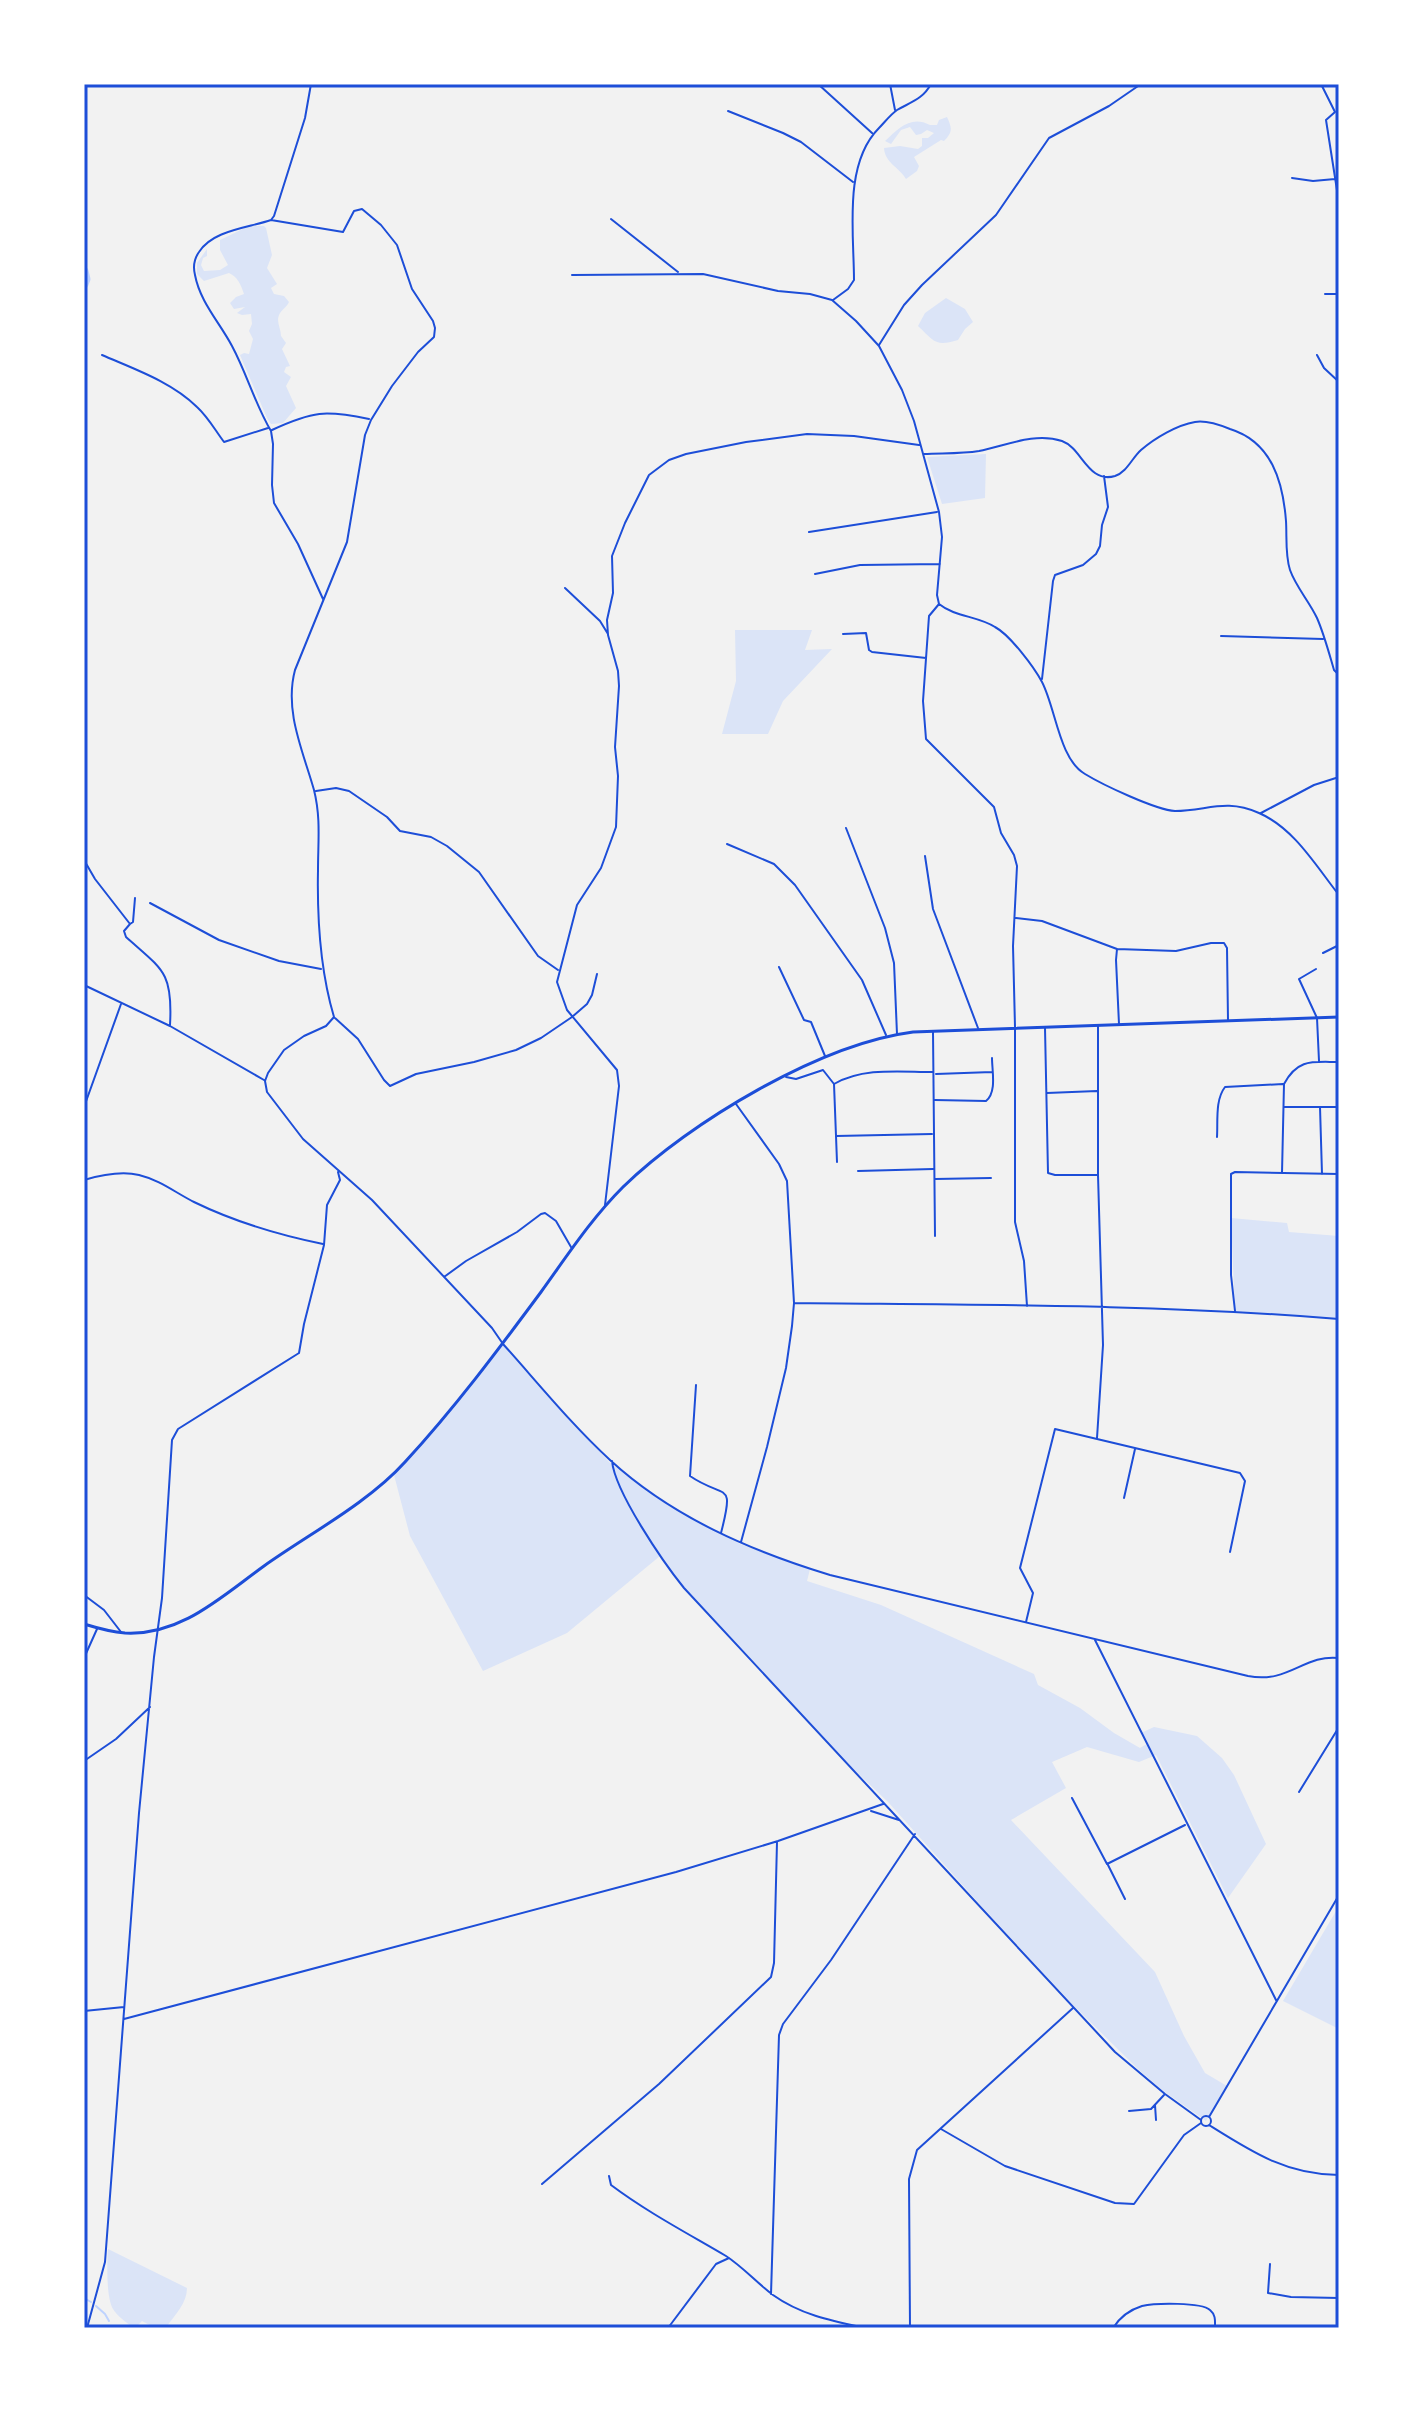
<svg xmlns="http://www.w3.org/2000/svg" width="1423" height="2412" font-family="Bitter,serif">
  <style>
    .green { fill: #dbe4f7 }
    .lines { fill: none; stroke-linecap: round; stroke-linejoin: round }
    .stream { stroke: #bfd3fe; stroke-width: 2 }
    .river { stroke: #bfd3fe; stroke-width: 9 }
    .minor { stroke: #1d4ed8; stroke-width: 2 }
    .secondary { stroke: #1d4ed8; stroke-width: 3 }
    .neatline { fill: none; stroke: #1d4ed8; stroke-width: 3 }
  </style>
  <rect width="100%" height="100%" fill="#f2f2f2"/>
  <path class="green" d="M947,117C952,128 953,132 944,141L941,140L914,157L919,166L917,171L906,179C899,167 885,163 884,148L900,146L918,149L922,146V138H928L934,133L927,130L921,134L916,135L910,127L901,130L891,144L885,141C899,128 911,115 930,125H937L939,120Z
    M249,226H264L266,228L272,255L267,268L277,284L271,288L274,294L284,296L289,302C287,307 281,310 279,315C276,322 281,329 281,336L286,343L282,349L290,366L286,367L284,372L291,377L286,386L296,408L283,423L271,424L267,418L240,355L244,353L249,354L253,339L249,331L252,324L251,314L242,315L237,313L245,307L234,309L230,303L236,297L244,294C241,285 238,277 229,273L204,281L197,274V263L207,249V256L203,258L201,265L204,271L220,270L228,265L220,250V240Z
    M946,298L965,309L973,322L965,329L958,340C935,347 934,341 918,326L925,313Z
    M986,454L985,498L942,504L927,457Z
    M735,630H812L805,650L832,649L783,701L768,734H722L736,681Z
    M1231,1218L1287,1223L1289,1232L1339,1236V1320L1235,1311Z
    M503,1344L609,1462L665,1503L740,1544L810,1569L807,1581L881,1605L1034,1674L1038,1685L1080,1708L1114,1733L1140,1748L1147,1744L1141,1733L1154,1727L1197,1736L1222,1758L1234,1775L1266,1844L1228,1898L1156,1755L1139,1762L1087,1747L1052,1762L1066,1788L1011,1820L1155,1972L1184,2036L1205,2073L1227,2086L1206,2121L1162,2090L1139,2070L1074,2006L984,1909L888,1802L848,1764L716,1624L668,1569L660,1556L567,1633L483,1671L410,1536L394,1475Z
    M1339,1906V2029L1283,2001Z
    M108,2249L187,2288C187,2303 175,2315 167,2326L155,2328L142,2321L136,2327H132C126,2322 117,2316 113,2309C106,2297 107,2263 108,2249Z"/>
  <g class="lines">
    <path class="stream" d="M84,2298L91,2302
      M96,2306L105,2314L109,2321"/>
    <path class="river" d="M84,271L86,279L84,284"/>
    <path class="minor" d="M311,84L305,118L274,216L271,220C248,228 213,230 199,252C194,259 193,267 195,275C200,302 220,323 232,346C247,374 255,404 271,431L273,444L272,485L274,503L298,544L323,599
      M818,84L872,133
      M890,84L895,110
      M1321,84L1335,112L1326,120L1339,203
      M728,111L783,133L801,142L853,182
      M1292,178L1313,181L1335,179
      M611,219L678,272
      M271,220L343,232L354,211L362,209L381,225L397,245L412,289L433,321L435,328L434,337L418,352L392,386L371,420L365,435L347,542L295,670C284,711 303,751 314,790C321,818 318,842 318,870C317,920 320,970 334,1017L326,1026L304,1036L284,1050L268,1073L265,1081L267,1092L303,1139L372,1200L492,1328L503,1344C538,1383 571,1424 610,1460C672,1517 751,1551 830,1575L1248,1676C1289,1684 1304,1654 1339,1658
      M572,275L703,274L778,291L810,294L832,300L856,321L879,346L902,390L914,421L939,512L942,537L937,595L939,604L929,616L923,701L926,739L994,807L1001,833L1014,855L1017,866L1013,946L1015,1027V1222L1024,1261L1027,1306
      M1325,294H1339
      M833,300L848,289L854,280C854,233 843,164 879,128C885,122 890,115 897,110C911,102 923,99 931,84
      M879,345L904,305L922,285L996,215L1049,138L1109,106L1141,84
      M102,355C134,369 172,382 197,407C208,417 215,430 224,442L268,428
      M1317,355L1324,368L1339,382
      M272,430C313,411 325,410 369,419
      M924,454C942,453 961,454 979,451C1005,446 1034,432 1062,441C1082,448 1088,484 1115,476C1127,472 1132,458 1141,450C1155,438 1177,425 1195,422C1206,420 1220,425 1230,429C1272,442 1283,482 1286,521C1287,537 1285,555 1290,570C1296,587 1309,601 1317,618C1324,634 1329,653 1334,670L1339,675
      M809,532L937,512
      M815,574L860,565L940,564
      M565,588L600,621L608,634
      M939,604C955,617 978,616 995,627C1010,635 1034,667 1042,682C1056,709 1059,759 1085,774C1103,785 1156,810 1175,811C1207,811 1225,798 1259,813C1294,828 1316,866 1339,895
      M843,634L866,633L869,650L872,652L926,658
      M1221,636L1323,639
      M1042,679L1053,581L1055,575L1083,565L1096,554L1100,546L1102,525L1108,507L1104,476
      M316,791L336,788L349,791L387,817L400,831L431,837L447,846L479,872L538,956L558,970
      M1261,813L1314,785L1339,777
      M846,828L885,928L894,963L897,1034
      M727,844L774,864L795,885L862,980L886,1035
      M925,856L933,909L978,1028
      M84,860L95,879L130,924L133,922L135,898
      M150,903L219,940L279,961L321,969
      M1016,918L1042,921L1117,949L1116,960L1119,1024
      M130,924L124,931L126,937C163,970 173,972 170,1025
      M1117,949L1176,951L1211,943H1224L1227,948L1228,1020
      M1323,953L1339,945
      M779,967L804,1020L811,1022L825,1056
      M1316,969L1299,979L1317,1018L1319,1061
      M84,985L170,1026L264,1080
      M335,1018L358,1039L384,1080L390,1086L416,1074L474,1062L516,1050L541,1038L572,1017L587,1004L592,995L597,974
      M1045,1028L1048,1173L1055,1175H1098
      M933,1032L935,1236
      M936,1074L992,1072
      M786,1077L796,1079L823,1070L834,1084L837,1162
      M834,1084C864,1067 900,1072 933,1072
      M1047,1093L1097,1091
      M935,1100L986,1101C997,1092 992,1071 992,1058
      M736,1104L779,1164L787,1181L794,1303L792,1326L786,1368L767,1447L741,1542
      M84,1107L121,1004
      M1284,1107H1339
      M1320,1107L1322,1174
      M836,1136L932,1134
      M1217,1137C1218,1121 1215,1100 1225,1087L1283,1084
      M858,1171L933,1169
      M1282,1173L1284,1084C1298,1058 1313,1062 1339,1062
      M935,1179L991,1178
      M84,1180C101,1175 122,1171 139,1175C160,1180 176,1193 194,1202C235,1222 279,1235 323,1244
      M605,1205L619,1086L617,1070L567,1010L557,982L577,905L601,868L616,827L618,776L615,747L619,686L618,671L608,635L607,620L613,593L612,556L625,523L649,475L669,460L686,454L746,442L807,434L854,436L919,445
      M444,1277L466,1261L517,1232L541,1214L545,1213L556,1221L571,1247
      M794,1303C976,1305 1158,1304 1339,1319
      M1235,1311L1231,1275V1174L1235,1172L1339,1174
      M696,1385L690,1476C725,1500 735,1479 721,1533
      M1097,1438L1103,1345L1098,1175V1026
      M612,1461C615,1492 663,1562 684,1588L1115,2052L1165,2094L1201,2120
      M1124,1498L1135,1449
      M84,1595L104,1610L121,1632
      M1026,1622L1033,1593L1020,1568L1055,1429L1240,1473L1245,1481L1230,1552
      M1095,1640L1276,2000
      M84,1658L97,1629
      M84,1761L116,1739L150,1707
      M1299,1792L1339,1727
      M1072,1798L1107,1864L1185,1825
      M871,1811L899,1820
      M1108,1865L1125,1899
      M84,2011L124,2007
      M124,2019L676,1872L778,1841L883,1804
      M1155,2105L1156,2120
      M1129,2111L1151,2109L1164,2095
      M1201 2121a5 5 0 1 1 10 0a5 5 0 1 1-10 0Z
      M1209,2117L1339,1895
      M1209,2125C1252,2152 1287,2175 1339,2175
      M941,2129L1005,2166L1115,2203L1134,2204L1184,2135L1201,2123
      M609,2176L611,2185C647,2212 687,2233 726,2256C743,2267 757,2283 773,2295C801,2315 832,2321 865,2328
      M542,2184L659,2084L771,1977L774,1963L777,1842
      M1270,2264L1268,2293L1291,2297L1339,2298
      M771,2294L779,2035L783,2024L831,1960L915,1834
      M87,2328L105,2262L139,1813L154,1657L162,1598L172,1440L178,1429L299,1353L304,1324L324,1245L327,1205L340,1180L338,1172
      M668,2328L716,2264L729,2258
      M910,2328L909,2179L917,2150L1073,2008
      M1113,2328C1120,2317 1129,2310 1142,2306C1155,2303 1201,2302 1210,2310C1216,2315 1215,2321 1215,2328"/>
    <path class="secondary" d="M84,1624C97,1628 112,1632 125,1633C181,1636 222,1596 264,1566C309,1534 368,1503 405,1462C454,1409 498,1350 541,1292C567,1256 591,1219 623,1187C690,1122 820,1044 913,1032L1339,1017"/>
  </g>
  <rect width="1423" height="2412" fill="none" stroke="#ffffff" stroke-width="172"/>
  <rect x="86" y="86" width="1251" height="2240" class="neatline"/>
</svg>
